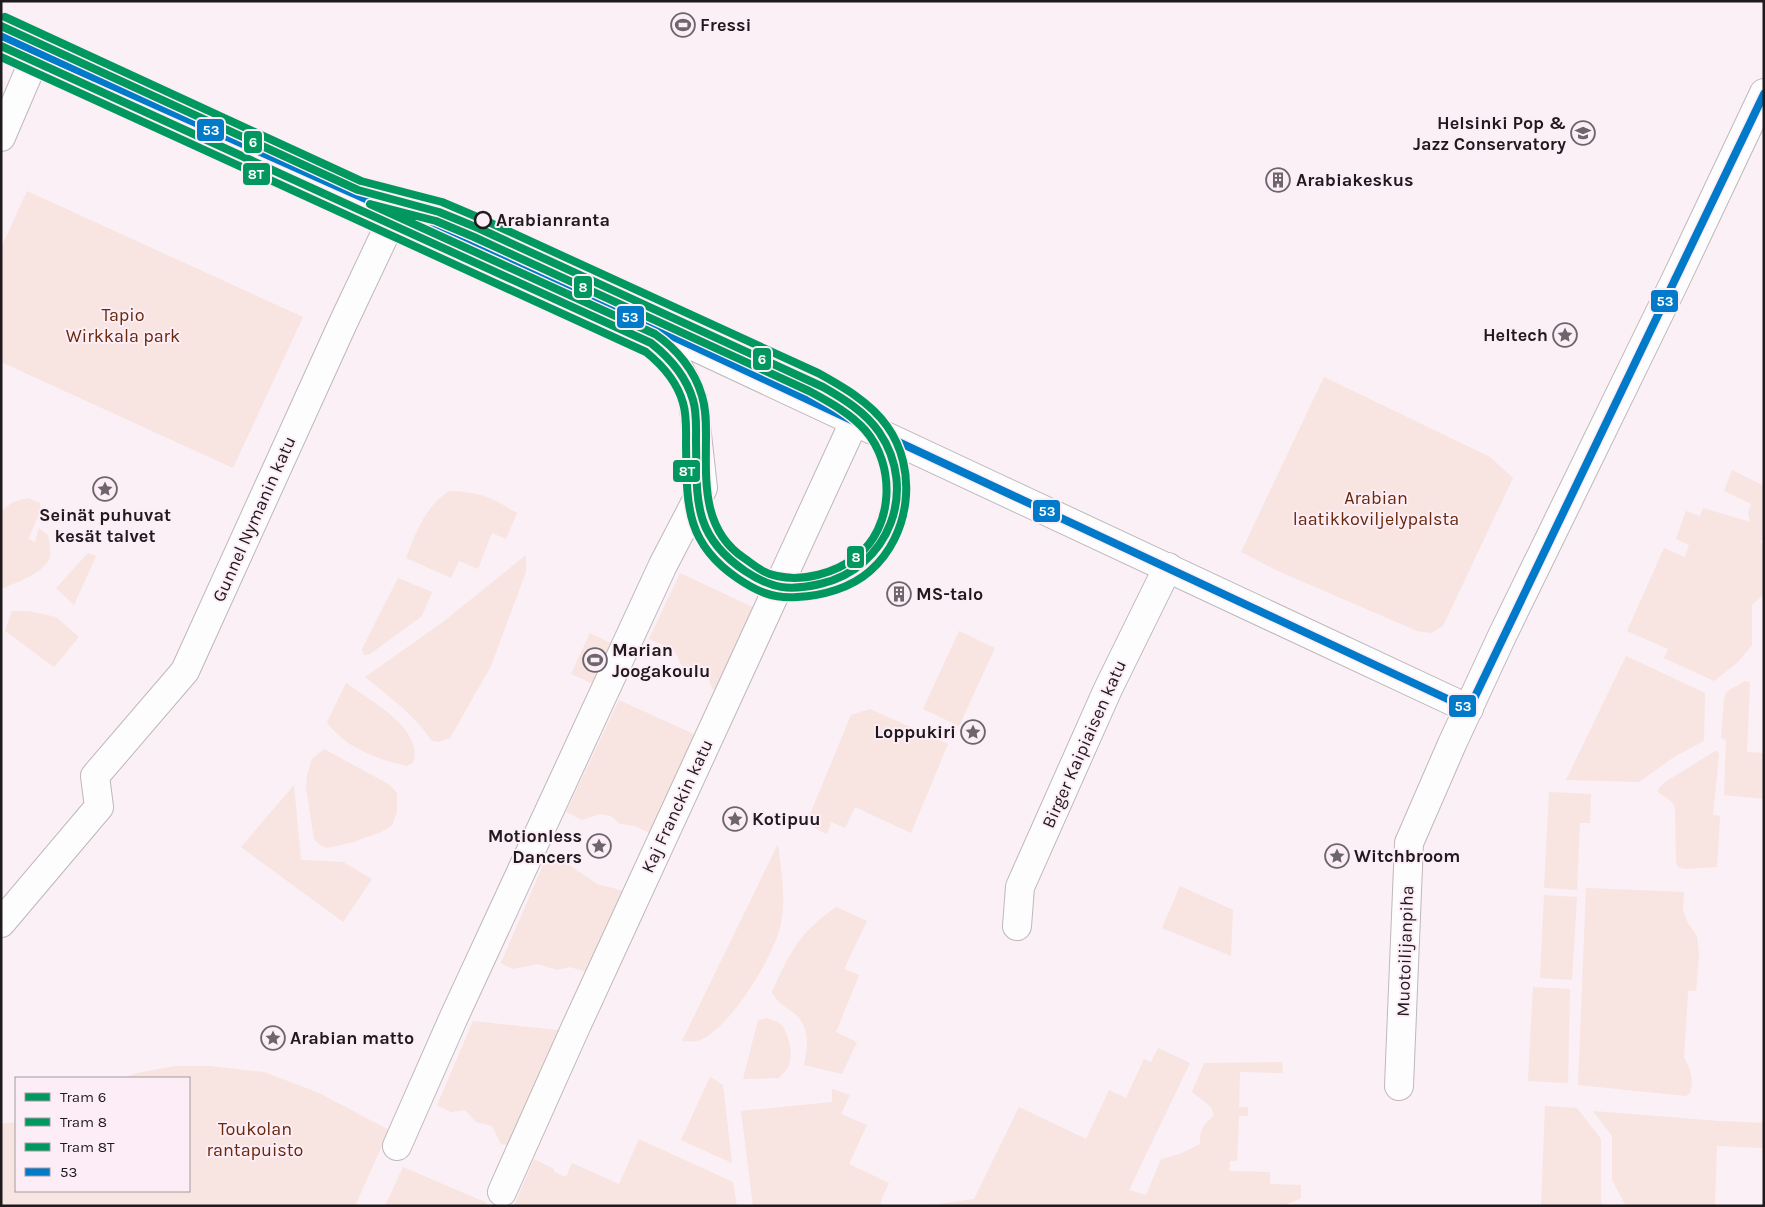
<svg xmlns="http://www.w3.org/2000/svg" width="1765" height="1207" font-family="Karla,sans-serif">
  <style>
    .green { fill: #f8e4e0 }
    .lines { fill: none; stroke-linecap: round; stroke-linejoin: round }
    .minor-casing { stroke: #bfb7bb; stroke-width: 30 }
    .tertiary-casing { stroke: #bfb7bb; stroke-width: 30 }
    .minor { stroke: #fefdfe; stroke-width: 28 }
    .tertiary { stroke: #fefdfe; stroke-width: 28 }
    .tram { stroke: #c9c6c7; stroke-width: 1 }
    .bus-1-casing { stroke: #fdedf6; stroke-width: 11 }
    .bus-1 { stroke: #007ac9; stroke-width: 8 }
    .tram-1-casing { stroke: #fdedf6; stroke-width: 11 }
    .tram-2-casing { stroke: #fdedf6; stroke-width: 11 }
    .tram-3-casing { stroke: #fdedf6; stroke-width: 11 }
    .tram-1 { stroke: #00985f; stroke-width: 8 }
    .tram-2 { stroke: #00985f; stroke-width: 8 }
    .tram-3 { stroke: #00985f; stroke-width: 8 }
    .stop-dot { fill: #fdedf6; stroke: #1f1a1d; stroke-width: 2.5 }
    .labels { text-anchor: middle; stroke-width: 4; stroke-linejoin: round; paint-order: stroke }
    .poi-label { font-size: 18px; font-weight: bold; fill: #1f1a1d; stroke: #fdedf6; text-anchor: start }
    .stop-label { font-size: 18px; font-weight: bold; fill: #1f1a1d; stroke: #fdedf6; text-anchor: start }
    .park-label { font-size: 18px; fill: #67290a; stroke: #fdedf6 }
    .street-label { font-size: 18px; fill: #1f1a1d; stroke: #fdedf6 }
    .line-badge { stroke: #fdedf6; stroke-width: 2 }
    .badge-label { font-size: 14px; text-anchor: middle; font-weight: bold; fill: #fff }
  </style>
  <rect width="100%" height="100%" fill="#faf0f5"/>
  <path class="green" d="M27,191L303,317L233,468L1,362V248Z
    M1324,377L1490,457L1513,478L1443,626L1431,633L1417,631L1278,571L1241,552Z
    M1732,470L1764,486V540L1760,541L1764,546V594L1752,605V645L1737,663L1714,681L1664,658L1668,649L1627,631L1664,548L1685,557L1689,545L1676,539L1686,511L1700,516L1703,508L1750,522L1748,513L1751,504L1724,491Z
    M449,491C481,492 490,497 517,513L506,539L492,533L478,569L459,561L451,578L406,558C416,532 425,507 449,491Z
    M28,498L40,503L41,510L28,539L35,542L39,528L48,535C49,541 51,550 50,556C47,572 15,583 1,589V511L13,502Z
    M88,553L96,556L74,605L56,588Z
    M526,555V572L491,666L450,738L439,742L432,741C414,715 390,697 365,677L443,622Z
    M680,573L759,610L719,697L712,688L705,669L700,667L683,668L674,650L649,639Z
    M398,578L432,592L422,616L370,654L364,655L362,649Z
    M12,611H29L56,617L79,637L54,667L5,631Z
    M959,631L995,648L959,726L923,709Z
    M590,633L619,647L600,687L571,674Z
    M1626,656L1705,693L1704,741L1674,757L1639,782L1566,780Z
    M1745,681L1750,682L1747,752L1764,753V799L1724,795L1726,740L1721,738L1724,700L1726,692Z
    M346,683C369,700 425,729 413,763L406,766C377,759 344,747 327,722Z
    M619,700L700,737L654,835L635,826L620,824L611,816L600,814L582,820L566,812Z
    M870,709L948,744L911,833L855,807L845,828L831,822L827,834L806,824L851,715Z
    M324,749L390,785L397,793V811L392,826L381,832L350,843L327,848L321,846L314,839L306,788L307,775L312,759Z
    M1717,750L1719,754L1713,815L1720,816L1717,867L1685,869L1678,867L1676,863L1675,808L1672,802L1658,792L1659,788L1665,782Z
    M294,785L301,860L343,862L372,879L343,922L241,847Z
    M1549,792L1591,794L1590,823H1580L1577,890L1544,888Z
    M778,844C781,871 787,901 780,928C771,960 730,1029 698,1041C693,1042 687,1041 682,1041Z
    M548,853L566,863L597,884L628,892L590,973L570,967L557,970L538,964L512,969L501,963Z
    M1180,886L1233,910L1231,956L1162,928Z
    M1586,888L1684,892L1683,911L1688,923L1697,936L1699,955L1696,991H1688L1684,1057L1690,1070L1692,1083L1690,1093L1686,1096L1578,1085Z
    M1544,895L1577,897L1572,980L1540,978Z
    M836,907L867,921L844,969L859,975L836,1032L857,1042L842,1074L804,1065C808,1045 811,1024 791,1011C783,1005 777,1002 772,992C790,952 799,933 836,907Z
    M1533,987L1570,989L1568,1083L1528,1081Z
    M766,1018C772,1020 779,1021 783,1027C790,1037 794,1059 787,1069C785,1072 781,1075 779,1078L743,1079L758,1020Z
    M473,1021L565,1031L508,1155L507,1145L501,1144L492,1126L476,1122L465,1110L451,1112L437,1105Z
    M1158,1048L1190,1063L1129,1190L1146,1195L1161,1159L1180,1154L1200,1144C1200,1129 1202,1126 1214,1116L1211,1107L1192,1092L1204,1063L1282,1062L1283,1073L1240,1072L1239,1107H1248V1116H1239L1237,1161H1230L1229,1171L1270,1172V1184L1301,1185V1198L1283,1206H926L974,1199L1019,1107L1086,1139L1109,1090L1126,1098L1144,1059L1151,1062Z
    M175,1066H209L264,1072L319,1093L389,1130L355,1206H1V1124L16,1122V1191H189V1078H123L137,1073Z
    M710,1077L723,1085L732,1163L681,1140Z
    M832,1089L850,1095L841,1114L867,1125L849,1164L889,1183L882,1198L880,1206H753L741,1111L832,1102Z
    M1545,1106L1577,1108L1601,1139V1202L1604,1206H1541Z
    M1593,1111L1719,1121L1764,1123V1148L1717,1146L1715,1206H1626L1612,1180V1136Z
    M639,1139L733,1182L737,1206H514L534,1159L554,1169V1172L566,1177L572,1163L619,1184Z
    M403,1167L487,1203L486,1206H385Z"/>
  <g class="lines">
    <g class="minor-casing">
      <path id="minor" d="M1,137L37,53
        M1,923L99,807L95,776L185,671L343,323L395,213
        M1017,926L1020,887L1108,689L1168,567
        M1399,1086L1409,843L1452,744L1502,636L1676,279L1764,93
        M397,1146L453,1019L663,565L703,488L693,399L687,384L659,330
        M502,1192L574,1031L854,422"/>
    </g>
    <g class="tertiary-casing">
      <path id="tertiary" d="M1,36L365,200L659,330L1469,709"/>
    </g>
    <use href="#minor" class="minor"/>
    <use href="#tertiary" class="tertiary"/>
    <path class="tram" d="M358,190L662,328L680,335L765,360"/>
    <g class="bus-1-casing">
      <path id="bus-1" d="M1,36L659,330L1469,709L1764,94"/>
    </g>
    <use href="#bus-1" class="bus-1"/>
    <g class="tram-1-casing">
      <path id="tram-1" d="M1,26L358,190L439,212L478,228L823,387C844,399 865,412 879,432C919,490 889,568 820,584C789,591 772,589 745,571C692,535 697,499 696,441C696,428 697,413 693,400C686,376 670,358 651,343L1,46"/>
    </g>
    <g class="tram-2-casing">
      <path id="tram-2" d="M370,204L436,221L474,237L809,391C829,402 850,413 865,430C896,465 894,528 856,557C835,573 803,582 777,576C764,574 754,565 744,558C701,529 706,480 706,434C706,421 706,409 702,396C695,371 677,349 655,334Z"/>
    </g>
    <g class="tram-3-casing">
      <path id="tram-3" d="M1,57L646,352C662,365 677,381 683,403C687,416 686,430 686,444C687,502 684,542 737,578C756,591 773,599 797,597C822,596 851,588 870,571C911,535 918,469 887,426C870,402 843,387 818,373L482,219L442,202L361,181L5,17"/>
    </g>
    <use href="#tram-1" class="tram-1"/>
    <use href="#tram-2" class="tram-2"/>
    <use href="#tram-3" class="tram-3"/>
  </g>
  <defs>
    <g id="stadium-ring" transform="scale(1.25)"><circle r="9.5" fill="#fdedf6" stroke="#6c6569" stroke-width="1.5"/><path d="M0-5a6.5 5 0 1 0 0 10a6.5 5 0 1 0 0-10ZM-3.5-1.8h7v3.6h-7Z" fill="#6c6569"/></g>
    <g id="school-ring" transform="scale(1.25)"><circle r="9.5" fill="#fdedf6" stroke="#6c6569" stroke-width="1.5"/><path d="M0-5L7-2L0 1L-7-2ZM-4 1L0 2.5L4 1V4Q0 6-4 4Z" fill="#6c6569"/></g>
    <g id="building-ring" transform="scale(1.25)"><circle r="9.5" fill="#fdedf6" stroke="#6c6569" stroke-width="1.5"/><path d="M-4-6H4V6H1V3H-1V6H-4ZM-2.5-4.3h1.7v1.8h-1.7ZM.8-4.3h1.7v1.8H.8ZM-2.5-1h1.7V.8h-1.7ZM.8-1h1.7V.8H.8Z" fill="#6c6569"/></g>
    <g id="sight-ring" transform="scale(1.25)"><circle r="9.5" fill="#fdedf6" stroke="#6c6569" stroke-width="1.5"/><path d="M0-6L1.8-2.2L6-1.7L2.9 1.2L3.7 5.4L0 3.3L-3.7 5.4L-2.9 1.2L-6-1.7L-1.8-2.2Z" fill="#6c6569"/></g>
  </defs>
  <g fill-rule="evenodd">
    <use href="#stadium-ring" x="683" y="25"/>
    <use href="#school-ring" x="1583" y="133"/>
    <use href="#building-ring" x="1278" y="180"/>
    <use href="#sight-ring" x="1565" y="335"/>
    <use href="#sight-ring" x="105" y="489"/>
    <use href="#building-ring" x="899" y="594"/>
    <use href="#stadium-ring" x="595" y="660"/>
    <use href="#sight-ring" x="973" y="732"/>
    <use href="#sight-ring" x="735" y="819"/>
    <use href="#sight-ring" x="599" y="846"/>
    <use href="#sight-ring" x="1337" y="856"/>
    <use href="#sight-ring" x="273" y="1038"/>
  </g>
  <circle class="stop-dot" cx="483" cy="220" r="8"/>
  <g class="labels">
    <g class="poi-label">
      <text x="700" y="31">Fressi</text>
      <text x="1566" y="129" text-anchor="end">Helsinki Pop &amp;<tspan x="1566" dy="21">Jazz Conservatory</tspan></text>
      <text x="1296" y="186">Arabiakeskus</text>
      <text x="1548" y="341" text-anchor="end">Heltech</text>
      <text x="105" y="521" text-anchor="middle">Seinät puhuvat<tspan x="105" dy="21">kesät talvet</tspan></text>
      <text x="916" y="600">MS-talo</text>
      <text x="612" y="656">Marian<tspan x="612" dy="21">Joogakoulu</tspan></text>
      <text x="956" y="738" text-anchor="end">Loppukiri</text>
      <text x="752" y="825">Kotipuu</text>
      <text x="582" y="842" text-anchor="end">Motionless<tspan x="582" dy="21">Dancers</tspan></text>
      <text x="1354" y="862">Witchbroom</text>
      <text x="290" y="1044">Arabian matto</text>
    </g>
    <g class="stop-label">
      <text x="496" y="226">Arabianranta</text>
    </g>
    <g class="park-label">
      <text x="123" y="321">Tapio<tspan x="123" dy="21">Wirkkala park</tspan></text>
      <text x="1376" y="504">Arabian<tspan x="1376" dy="21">laatikkoviljelypalsta</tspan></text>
      <text x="255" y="1135">Toukolan<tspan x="255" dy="21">rantapuisto</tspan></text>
    </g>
    <g class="street-label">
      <text transform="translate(254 519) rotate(-66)" y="6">Gunnel Nymanin katu</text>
      <text transform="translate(1084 744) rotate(-66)" y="6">Birger Kaipiaisen katu</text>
      <text transform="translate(677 806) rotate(-65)" y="6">Kaj Franckin katu</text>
      <text transform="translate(1405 951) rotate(-88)" y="6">Muotoilijanpiha</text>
    </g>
  </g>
  <g class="line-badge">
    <rect x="196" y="118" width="29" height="24" rx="5" fill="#007ac9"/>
    <rect x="243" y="130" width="20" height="24" rx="5" fill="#00985f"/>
    <rect x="242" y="162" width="29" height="24" rx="5" fill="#00985f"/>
    <rect x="573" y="275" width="20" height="24" rx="5" fill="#00985f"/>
    <rect x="1650" y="289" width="29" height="24" rx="5" fill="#007ac9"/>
    <rect x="616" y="305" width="29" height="24" rx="5" fill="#007ac9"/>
    <rect x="752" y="347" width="20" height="24" rx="5" fill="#00985f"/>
    <rect x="672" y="459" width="29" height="24" rx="5" fill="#00985f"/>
    <rect x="1032" y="499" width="29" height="24" rx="5" fill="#007ac9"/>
    <rect x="846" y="545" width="19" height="24" rx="5" fill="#00985f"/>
    <rect x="1448" y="694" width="29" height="24" rx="5" fill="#007ac9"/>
  </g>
  <g class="badge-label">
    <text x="211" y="135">53</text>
    <text x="253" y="147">6</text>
    <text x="256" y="179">8T</text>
    <text x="583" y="292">8</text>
    <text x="1665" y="306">53</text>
    <text x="630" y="322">53</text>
    <text x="762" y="364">6</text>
    <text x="687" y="476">8T</text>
    <text x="1047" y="516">53</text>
    <text x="856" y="562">8</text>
    <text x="1463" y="711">53</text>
  </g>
  <rect width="1765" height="1207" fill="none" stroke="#1f1a1d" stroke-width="5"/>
  <rect x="15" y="1077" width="175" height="115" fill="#fdedf6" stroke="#a4999f"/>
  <rect x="25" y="1093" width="25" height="8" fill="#00985f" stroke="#a4999f"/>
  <text x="60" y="1102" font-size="15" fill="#1f1a1d">Tram 6</text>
  <rect x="25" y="1118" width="25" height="8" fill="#00985f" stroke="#a4999f"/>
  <text x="60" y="1127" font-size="15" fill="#1f1a1d">Tram 8</text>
  <rect x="25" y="1143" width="25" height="8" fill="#00985f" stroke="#a4999f"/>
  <text x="60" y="1152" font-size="15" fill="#1f1a1d">Tram 8T</text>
  <rect x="25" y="1168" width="25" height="8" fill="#007ac9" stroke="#a4999f"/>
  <text x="60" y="1177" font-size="15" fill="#1f1a1d">53</text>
</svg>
